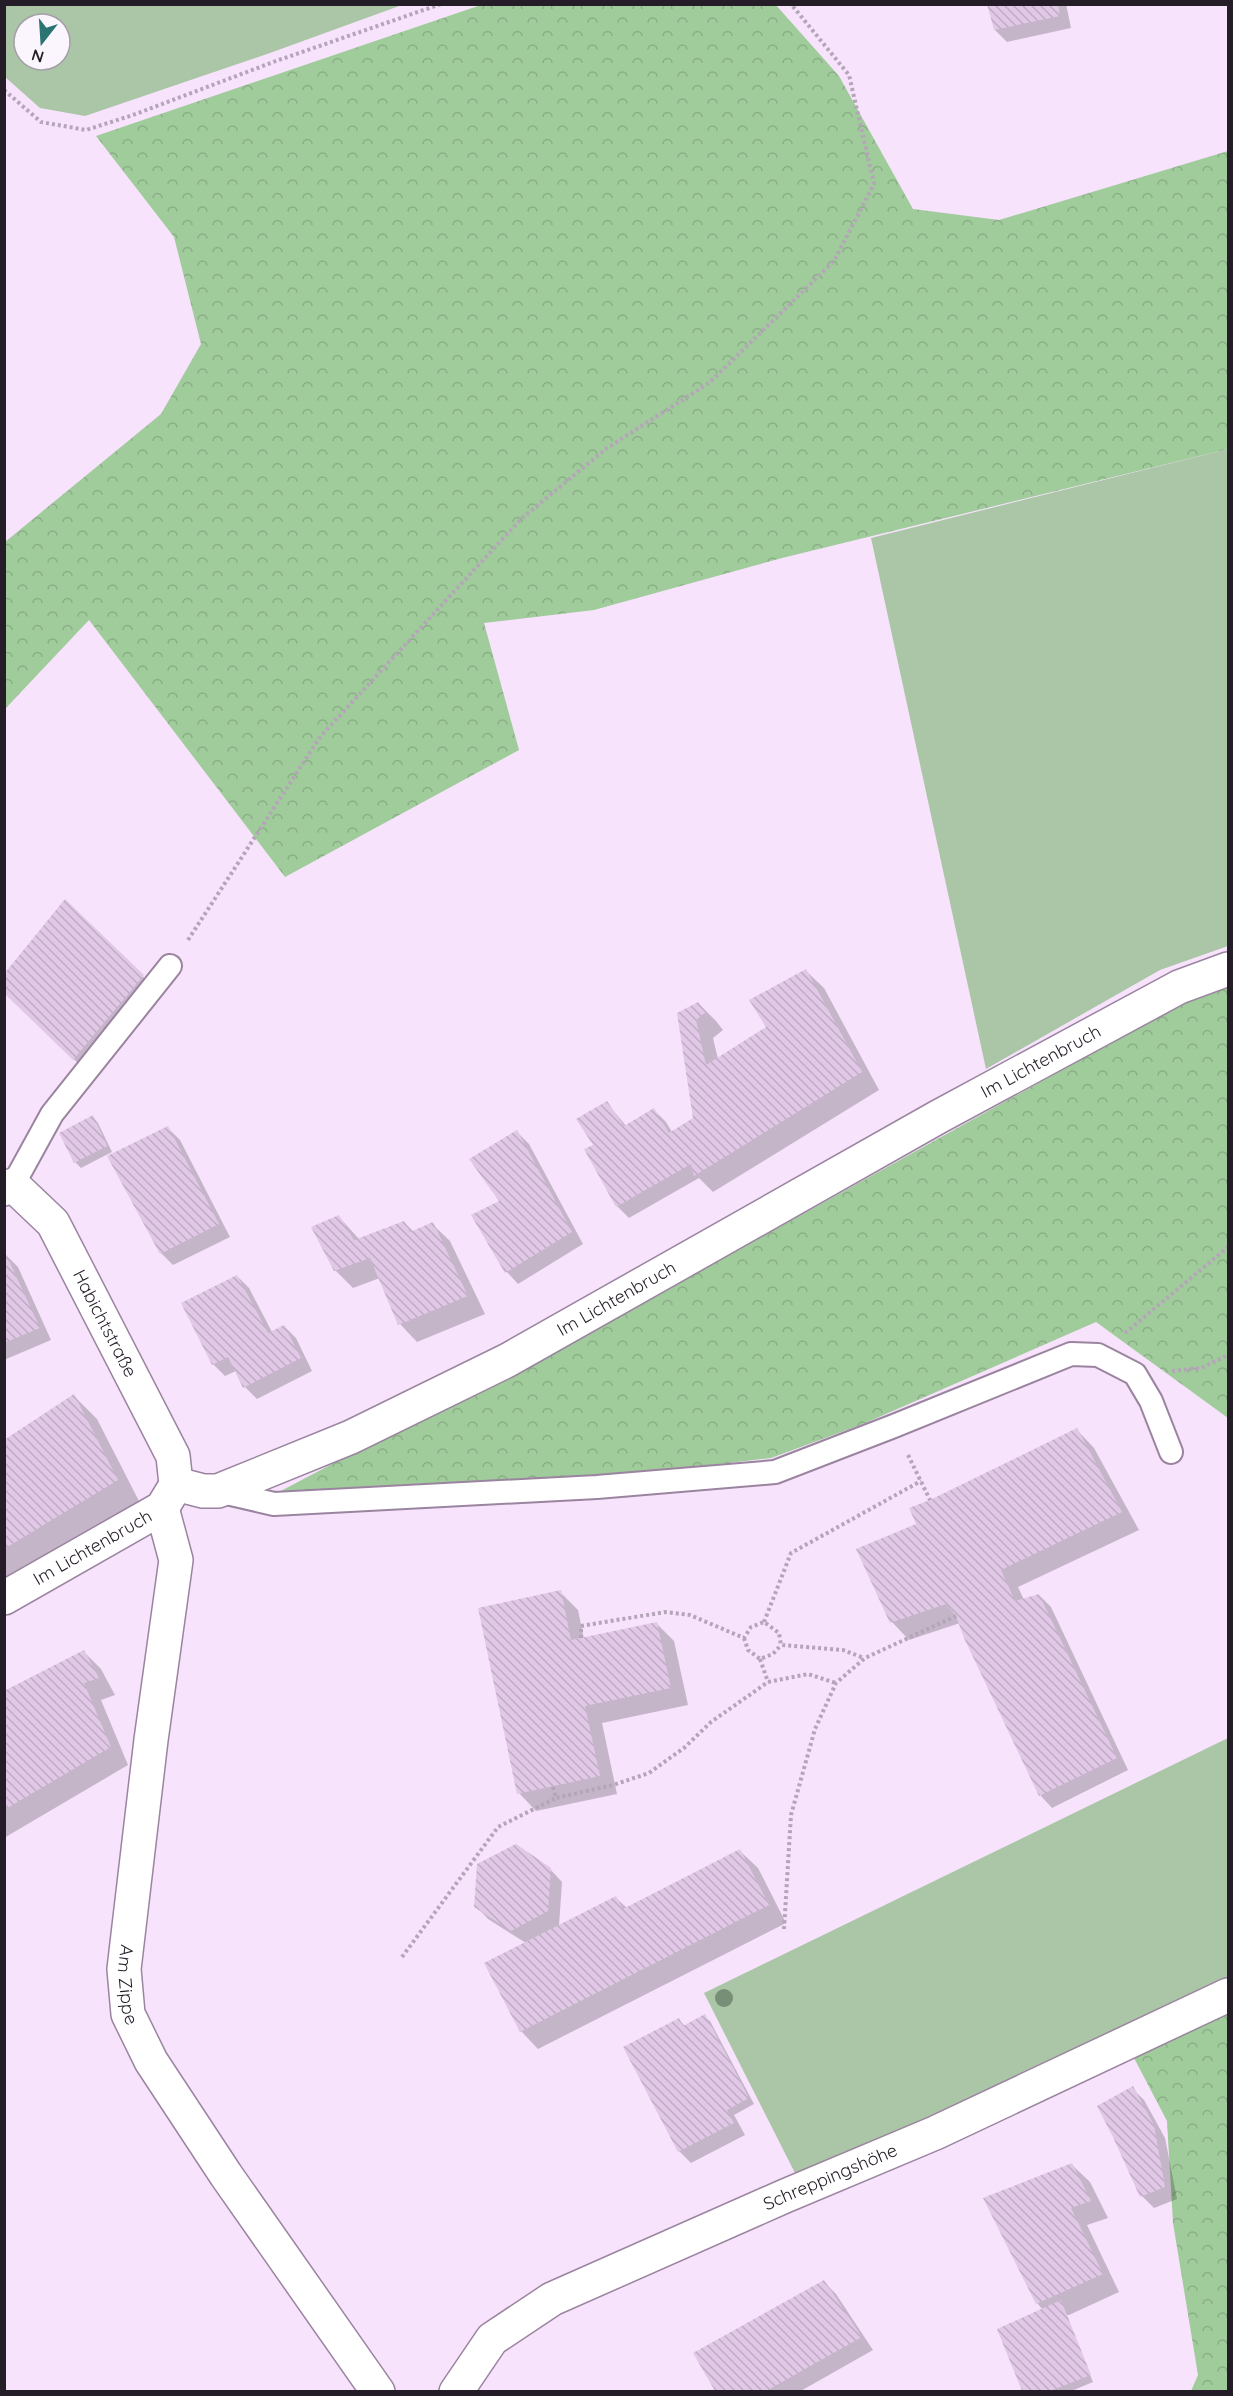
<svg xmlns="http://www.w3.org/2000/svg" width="1233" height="2396" font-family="Quicksand,sans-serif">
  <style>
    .green { fill: #abc6a7; fill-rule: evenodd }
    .forest { fill: url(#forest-crowns) }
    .shadow { fill: #0003 }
    .building { fill: url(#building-back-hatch) }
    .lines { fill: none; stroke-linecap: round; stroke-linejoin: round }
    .service-casing { stroke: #9b84a0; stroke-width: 26 }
    .minor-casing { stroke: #9b84a0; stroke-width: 36 }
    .path { stroke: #b5a5b9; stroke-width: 4; stroke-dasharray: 3 3; stroke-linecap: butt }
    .service { stroke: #fff; stroke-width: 22 }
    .minor { stroke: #fff; stroke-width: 33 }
    .tree { fill: #778f77 }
    .labels { text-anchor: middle; stroke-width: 6; stroke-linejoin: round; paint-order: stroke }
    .street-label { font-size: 18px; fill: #241c27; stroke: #fbf6fd }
  </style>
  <defs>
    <pattern id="forest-crowns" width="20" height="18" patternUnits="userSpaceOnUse" patternTransform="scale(1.5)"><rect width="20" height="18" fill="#a0cb9b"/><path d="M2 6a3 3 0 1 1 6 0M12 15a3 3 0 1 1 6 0" fill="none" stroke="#8aae86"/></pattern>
    <pattern id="building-back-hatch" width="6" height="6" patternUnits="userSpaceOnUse" patternTransform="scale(1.5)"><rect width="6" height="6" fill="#e0c8e6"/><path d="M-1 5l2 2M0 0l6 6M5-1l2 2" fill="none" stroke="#c0abc5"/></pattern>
  </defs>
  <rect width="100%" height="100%" fill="#f7e3fc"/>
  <path class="green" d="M5,4H402V5L270,53L85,116L40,108L5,77ZM24,24H60V60H24Z
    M1228,449V946L1160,970L986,1069L871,538Z
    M1228,1738V1984L798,2179L704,1993Z"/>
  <path class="forest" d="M775,4L839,76L913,209L999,220L1228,151V449L782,558L594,610L484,623L519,750L285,877L89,620L5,709V542L161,414L201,344L174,237L96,136L481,5Z
    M1228,986V1418L1096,1322L863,1424L771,1458L679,1469L533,1480L277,1493L711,1265L1184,1002Z
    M1228,2014V2391H1191L1198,2375L1173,2223L1167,2121L1133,2056Z"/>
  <path class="shadow" d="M988,4H1066L1071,28L1007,42L995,30Z
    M65,901L161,994L91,1076L4,991Z
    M806,971L824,988L879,1090L713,1192L699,1178L629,1218L617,1206L586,1149L596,1145L607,1103L627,1127L654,1110L666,1122L672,1132L694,1119L678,1013L698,1003L716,1021L723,1030L713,1038L718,1059L768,1027Z
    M93,1117L98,1123L112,1152L81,1168L76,1163L61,1133Z
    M168,1128L180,1140L230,1237L173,1265L161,1253Z
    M517,1132L529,1144L583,1244L518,1284L507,1272L501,1201Z
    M339,1217L359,1239L404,1222L414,1232L432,1224L450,1241L485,1314L417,1342L400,1324L380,1278L353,1288L335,1270Z
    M6,1255L18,1267L51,1340L4,1360Z
    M237,1276L249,1288L272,1332L284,1326L296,1338L312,1371L257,1399L245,1387L236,1371L225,1376L213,1364Z
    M74,1396L97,1419L140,1503L4,1585V1442Z
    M1077,1430L1094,1448L1139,1530L1018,1587L1024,1600L1039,1595L1051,1607L1128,1770L1052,1808L1041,1796L960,1623L909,1640L892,1622L918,1524L931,1501Z
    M560,1592L578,1610L584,1639L657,1624L674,1641L688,1705L602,1723L617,1794L536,1811L519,1793Z
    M84,1652L101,1669L115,1695L101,1700L128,1765L4,1838V1692Z
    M740,1851L758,1868L786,1923L538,2049L521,2031L526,1943L488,1919L476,1906L550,1869L562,1882L559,1926L616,1898L627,1908Z
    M704,2016L710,2021L754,2104L734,2115L745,2135L691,2163L679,2151V2020L685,2026Z
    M1132,2088L1144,2100L1165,2138L1177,2199L1154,2208L1142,2196Z
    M1072,2165L1090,2182L1108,2218L1087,2225L1119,2292L1069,2315L1096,2380L1069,2315H1065L1093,2382L1069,2392H1024L999,2330L1043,2310L1037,2303Z
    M824,2282L836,2294L873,2350L799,2392H716L695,2353Z"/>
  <path class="building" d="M987,4H1058L1060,16L994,30Z
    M65,899L144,975L73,1060L4,993V974Z
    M806,969L862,1072L694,1176L691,1164L616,1207L584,1149L593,1145L576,1119L607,1101L624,1126L654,1108L669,1133L693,1118L677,1013L698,1002L706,1012L696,1020L706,1065L766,1027L749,1000Z
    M93,1115L107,1146L74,1163L59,1133Z
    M168,1126L219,1224L160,1254L107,1156Z
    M517,1130L572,1232L505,1273L471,1215L499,1201L469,1159Z
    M339,1215L354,1240L404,1221L410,1232L433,1222L468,1296L398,1325L370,1258L334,1271L311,1227Z
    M4,1254H6L40,1328L4,1343Z
    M237,1275L268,1333L284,1325L301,1358L243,1388L228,1357L212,1365L181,1303Z
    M74,1394L118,1480L4,1549V1440Z
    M1077,1428L1122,1512L1001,1570L1015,1601L1039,1594L1117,1758L1039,1796L964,1638L956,1616L946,1604L890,1623L856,1549L916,1524L909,1508L930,1500Z
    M561,1590L571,1640L657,1622L671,1688L585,1706L600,1776L517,1794L478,1608Z
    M84,1650L99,1678L84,1683L111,1747L4,1810V1691Z
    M516,1844L551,1868L548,1911L511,1931L474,1907L477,1864Z
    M740,1849L769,1905L520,2032L484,1963L616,1896L623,1909Z
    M705,2014L749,2098L727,2110L734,2123L678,2152L623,2047L679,2018L683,2026Z
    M1133,2086L1154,2125L1165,2187L1140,2197L1113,2137L1097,2106Z
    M1072,2163L1091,2201L1071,2208L1103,2274L1036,2304L983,2198Z
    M824,2280L862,2337L766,2391H715L693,2353Z
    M1061,2300L1091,2375L1050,2391H1022L997,2329Z"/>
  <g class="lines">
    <g class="service-casing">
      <path id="service" d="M13,1185L52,1114L170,966
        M218,1491L274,1504L597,1487L775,1472L894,1426L1071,1354L1098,1355L1135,1374L1151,1401L1171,1452"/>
    </g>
    <g class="minor-casing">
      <g id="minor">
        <path id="s1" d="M4,1189L13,1185L53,1223L173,1456L176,1484"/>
        <path id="s2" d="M176,1484L203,1491H218L351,1437L508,1360L938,1117L1179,987L1228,969"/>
        <path id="s3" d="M162,1508L176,1560L151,1740L124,1969L128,2014L151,2061L226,2175L378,2392"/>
        <path id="s4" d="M4,1598L162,1508L173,1490"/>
        <path id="s5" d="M456,2392L492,2339L552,2299L785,2196L935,2133L1228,1995"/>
      </g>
    </g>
    <path class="path" d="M4,90L41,122L86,130L133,115L276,61L441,4
      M188,940L320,737L521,519L607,448L709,383L834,261L874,184L849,75L791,4
      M1125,1333L1228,1247
      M1172,1371L1201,1368L1228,1355
      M908,1455L930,1500
      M764,1622L791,1553L921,1481
      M581,1638V1626L665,1612L690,1615L744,1638L751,1627L764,1622L779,1633L781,1645L843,1650L864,1658
      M744,1638L748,1650L760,1659L773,1654L781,1645
      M760,1659L768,1682
      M553,1787L556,1798L613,1785L649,1773L684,1748L711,1722L768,1682L808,1674L836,1683
      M784,1929L791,1815L815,1729L836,1683L865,1658L956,1616
      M402,1957L498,1827L556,1798"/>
    <use href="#service" class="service"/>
    <use href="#minor" class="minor"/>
  </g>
  <circle class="tree" cx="724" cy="1998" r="9"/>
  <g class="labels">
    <g class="street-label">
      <text dy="6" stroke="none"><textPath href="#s2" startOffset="972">Im Lichtenbruch</textPath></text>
      <text dy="6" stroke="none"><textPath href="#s2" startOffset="486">Im Lichtenbruch</textPath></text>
      <text dy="6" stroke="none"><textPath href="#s1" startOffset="178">Habichtstraße</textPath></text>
      <text dy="6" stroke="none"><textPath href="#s4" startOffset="102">Im Lichtenbruch</textPath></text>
      <text dy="6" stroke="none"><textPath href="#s3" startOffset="482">Am Zippe</textPath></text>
      <text dy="6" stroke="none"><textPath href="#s5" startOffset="440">Schreppingshöhe</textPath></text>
    </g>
  </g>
  <rect width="1233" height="2396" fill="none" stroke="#241c27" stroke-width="12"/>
  <g transform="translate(42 42) rotate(197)"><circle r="28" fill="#fbf6fd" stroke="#a59fa7" stroke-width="1.5"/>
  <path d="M0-4.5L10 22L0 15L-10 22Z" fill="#2a7472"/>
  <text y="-9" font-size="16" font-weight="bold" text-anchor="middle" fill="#241c27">N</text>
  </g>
</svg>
